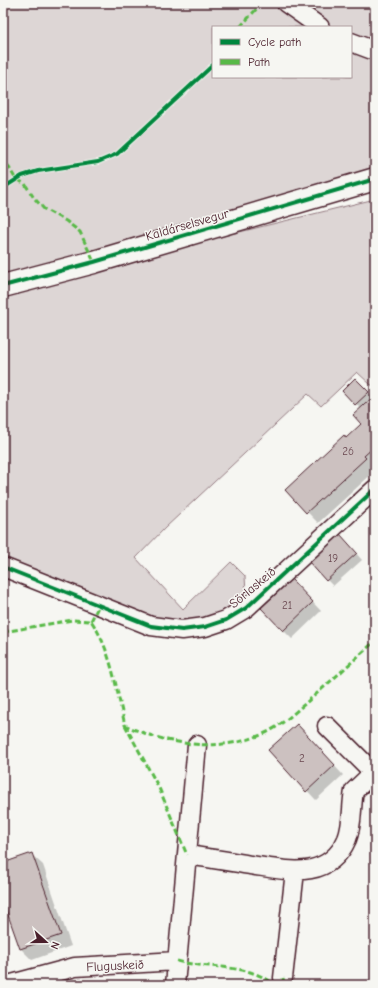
<svg xmlns="http://www.w3.org/2000/svg" width="378" height="988" font-family="'Comic Neue',sans-serif">
  <style>
    .green { fill: #ddd6d5; stroke: #947a80; fill-rule: evenodd }
    .shadow { fill: #0003 }
    .building { fill: #ccc1c0; stroke: #4a1f2b }
    .lines { fill: none; stroke-linecap: round; stroke-linejoin: round }
    .street-casing { stroke: #4a1f2b; stroke-width: 21 }
    .secondary-casing { stroke: #4a1f2b; stroke-width: 25 }
    .street { stroke: #f6f6f2; stroke-width: 18 }
    .secondary { stroke: #f6f6f2; stroke-width: 22 }
    .quiet { stroke: #58b947; stroke-width: 3; stroke-dasharray: 6 3; stroke-linecap: butt }
    .cycleway-casing { stroke: #f6f6f2; stroke-width: 6 }
    .cycleway { stroke: #00873e; stroke-width: 4 }
    .labels { text-anchor: middle; stroke-width: 3; stroke-linejoin: round; paint-order: stroke }
    .number-label { font-size: 11px; fill: #6a4850 }
    .street-label { font-size: 13px; fill: #4a1f2b; stroke: #f6f6f2 }
  </style>
  <rect width="100%" height="100%" fill="#f6f6f2"/>
  <filter id="ink" filterUnits="userSpaceOnUse"><feTurbulence type="fractalNoise" baseFrequency=".025" numOctaves="2"/><feDisplacementMap in="SourceGraphic" scale="8" xChannelSelector="R" yChannelSelector="G"/><feConvolveMatrix kernelMatrix="1 2 1 2 8 2 1 2 1" color-interpolation-filters="sRGB"/></filter>
  <g filter="url(#ink)">
    <path class="green" d="M3,3H375V184L3,278ZM213,27H351V77H213Z
      M375,199V385H371L357,372L321,406L308,394L165,528L136,558L183,609L231,562L245,576L246,593L237,606L202,620L170,623L3,567V294L186,245Z"/>
    <path class="shadow" d="M355,379L373,397L375,396V471L318,523L286,490L363,424L361,409L343,391Z
      M346,542L362,560L333,586L327,580Z
      M300,589L321,611L292,639L262,609Z
      M305,734L343,775L316,800L269,750Z
      M31,854L43,865L71,946L32,960L21,949L3,898V864Z"/>
    <path class="building" d="M355,378L369,392L355,405L342,391Z
      M375,395V446L364,456L366,458L306,513L285,490L344,435L346,438L361,424L353,415Z
      M340,534L357,553L326,581L309,562Z
      M291,579L313,602L283,631L261,608Z
      M297,724L335,765L306,792L268,750Z
      M32,853L61,935L20,949L3,901V863Z"/>
    <g class="lines">
      <g class="street-casing">
        <path id="street" d="M286,3L320,27
          M351,42L375,51
          M3,567L151,626L182,630L205,627L226,620L246,608L375,489
          M327,726L375,774
          M187,855C208,858 229,861 250,865C286,870 328,882 347,839C353,824 351,807 354,791L375,771
          M283,978L295,871
          M8,985L75,967L177,961
          M175,985L197,745"/>
      </g>
      <g class="secondary-casing">
        <path id="secondary" d="M3,286L94,262L375,179"/>
      </g>
      <use href="#street" class="street"/>
      <use href="#secondary" class="secondary"/>
      <path class="quiet" d="M240,27L262,3
        M3,157L15,178L25,184L34,198L44,209L66,221L80,232L94,262
        M91,621L99,605
        M3,632L72,620L91,621C111,648 117,693 125,725C166,745 220,753 263,734C280,727 294,713 307,702C330,682 353,661 375,641
        M125,725L159,788L187,855
        M177,961C209,970 247,962 275,985
        M283,978L284,985"/>
      <g class="cycleway-casing">
        <path id="cycleway" d="M3,188L22,176L38,171L98,162L117,154L213,65
          M3,286L94,262L375,179
          M3,567L151,626L182,630L205,627L226,620L246,608L375,489"/>
      </g>
      <use href="#cycleway" class="cycleway"/>
    </g>
  </g>
  <g class="labels">
    <g class="number-label">
      <text x="348" y="455">26</text>
      <text x="333" y="562">19</text>
      <text x="287" y="609">21</text>
      <text x="302" y="762">2</text>
    </g>
    <g class="street-label">
      <text transform="translate(187 224) rotate(-16)" y="5">Kaldárselsvegur</text>
      <text transform="translate(252 587) rotate(-40)" y="5">Sörlaskeið</text>
      <text transform="translate(115 965) rotate(-3)" y="5">Fluguskeið</text>
    </g>
  </g>
  <rect width="378" height="988" fill="none" stroke="#f6f6f2" stroke-width="16"/>
  <rect x="8" y="8" width="362" height="972" fill="none" stroke="#4a1f2b" stroke-width="1.5" filter="url(#ink)"/>
  <rect x="212" y="26" width="140" height="52" fill="#f6f6f2" stroke="#b1a0a2"/>
  <rect x="220" y="39" width="20" height="6" fill="#00873e" stroke="#b1a0a2"/>
  <text x="248" y="46" font-size="12" fill="#4a1f2b">Cycle path</text>
  <rect x="220" y="59" width="20" height="6" fill="#58b947" stroke="#b1a0a2"/>
  <text x="248" y="66" font-size="12" fill="#4a1f2b">Path</text>
  <g transform="translate(46 942) rotate(111)" stroke="#f6f6f2" stroke-width="3" paint-order="stroke">
  <path d="M0-3L7 15L0 10L-7 15Z" fill="#4a1f2b"/>
  <text y="-6" font-size="11" font-weight="bold" text-anchor="middle" fill="#4a1f2b">N</text>
  </g>
</svg>
